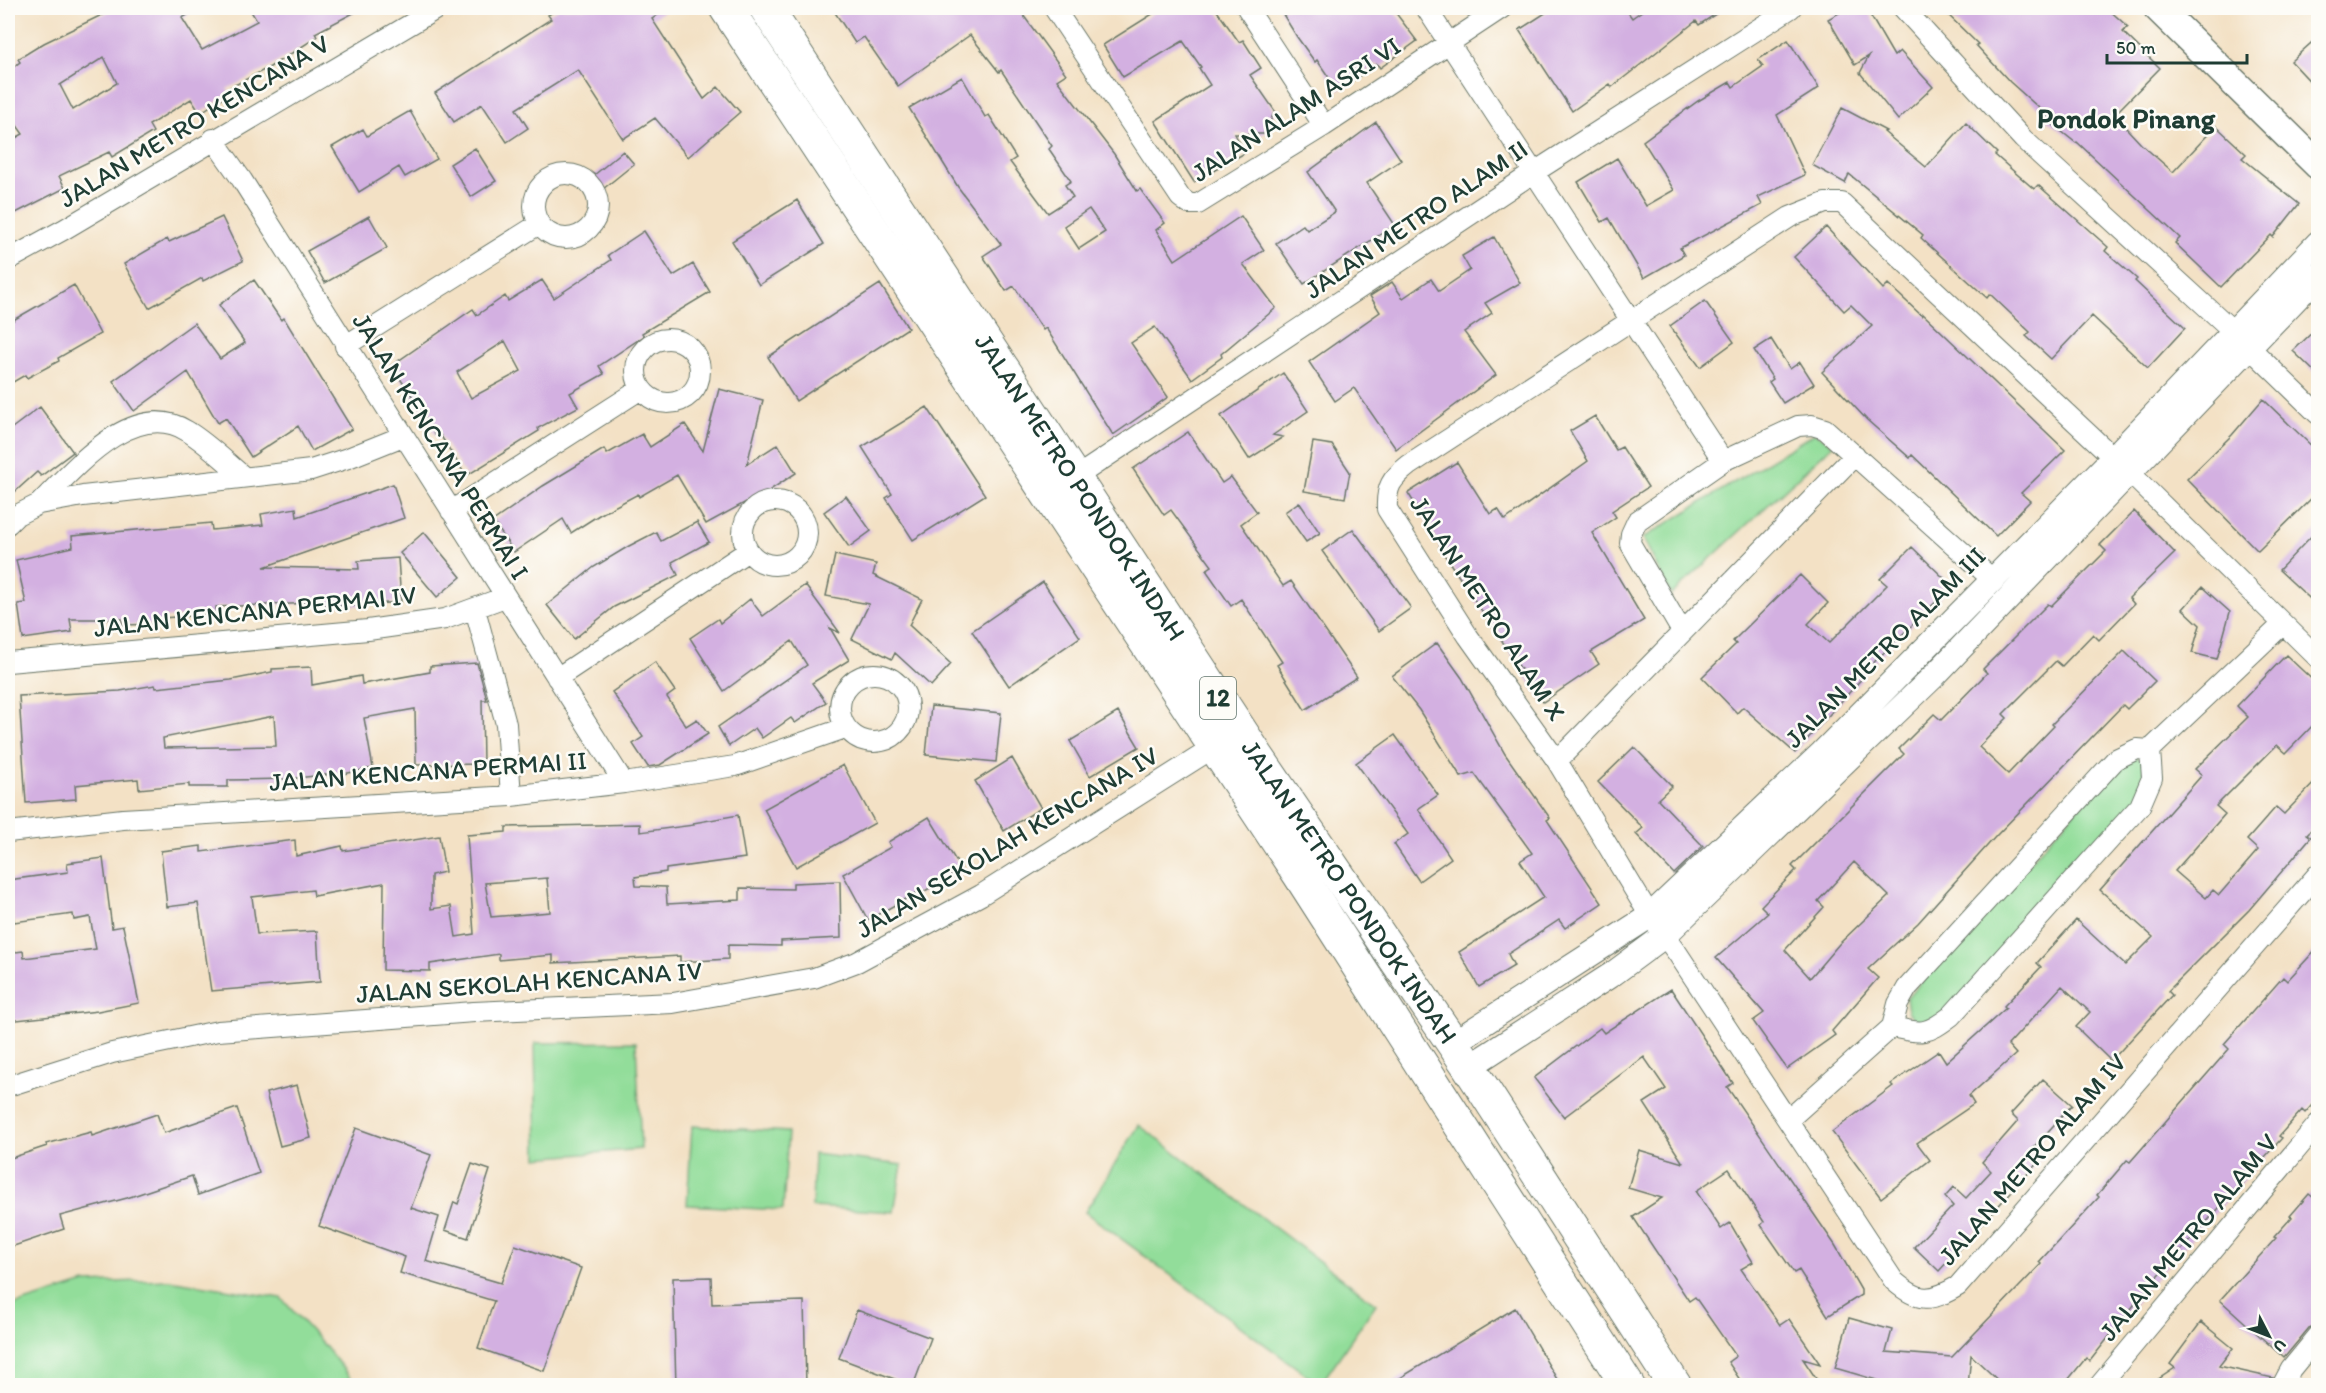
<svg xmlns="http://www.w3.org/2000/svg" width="2326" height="1393" font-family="Itim,sans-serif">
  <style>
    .green { fill: #92dd9a; stroke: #588d67; stroke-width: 1.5 }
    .building { fill: #d3b0e1; fill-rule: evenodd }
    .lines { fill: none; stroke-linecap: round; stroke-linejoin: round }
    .minor-casing { stroke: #697667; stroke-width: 22 }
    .tertiary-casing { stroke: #697667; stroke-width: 26 }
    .secondary-casing { stroke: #697667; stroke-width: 31 }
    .trunk-casing { stroke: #697667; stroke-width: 35 }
    .minor { stroke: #fff; stroke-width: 20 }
    .tertiary { stroke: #fff; stroke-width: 24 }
    .secondary { stroke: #fff; stroke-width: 28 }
    .trunk { stroke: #fff; stroke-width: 33 }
    .labels { text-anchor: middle; stroke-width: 5; stroke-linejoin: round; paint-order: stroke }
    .shield { fill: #fdfcf7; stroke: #62766e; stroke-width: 1.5 }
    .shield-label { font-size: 24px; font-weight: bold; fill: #1f3d34 }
    .street-label { font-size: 26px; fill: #1f3d34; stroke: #fdfcf7 }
    .quarter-label { font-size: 28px; font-weight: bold; fill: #1f3d34; stroke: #fdfcf7 }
  </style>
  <rect width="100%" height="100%" fill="#fdfcf7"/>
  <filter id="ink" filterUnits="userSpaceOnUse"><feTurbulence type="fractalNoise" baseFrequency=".0167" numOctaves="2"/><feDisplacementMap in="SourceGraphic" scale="12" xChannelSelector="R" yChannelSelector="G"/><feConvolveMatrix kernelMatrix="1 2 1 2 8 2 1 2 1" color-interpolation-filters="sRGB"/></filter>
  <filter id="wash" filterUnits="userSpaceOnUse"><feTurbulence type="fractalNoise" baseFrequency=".008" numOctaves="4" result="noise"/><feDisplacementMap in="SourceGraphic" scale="24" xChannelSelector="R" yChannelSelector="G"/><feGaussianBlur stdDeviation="1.35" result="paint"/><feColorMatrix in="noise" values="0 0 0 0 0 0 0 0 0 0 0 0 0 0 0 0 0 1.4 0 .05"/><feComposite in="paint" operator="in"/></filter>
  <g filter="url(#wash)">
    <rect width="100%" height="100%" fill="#f3e1c5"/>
    <path class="green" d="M1815,433L1833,445L1671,595L1643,538Z
      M2134,757L2147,761L2140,797L1942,1019L1916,1022L1908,1011L1906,999L2117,765Z
      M636,1042L641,1149L537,1158L535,1043Z
      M1139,1125L1376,1304L1320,1385L1085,1212Z
      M692,1126L788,1132L783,1210L687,1205Z
      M814,1154L902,1165L894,1212L812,1207Z
      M169,1280L281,1298L325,1346L356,1385H8V1307L85,1283Z"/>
    <g id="blocks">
      <path class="building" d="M116,8H200L182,18L202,50L257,21L249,8H363L315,33L317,37L270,67L227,89L230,93L200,113L191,99L149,125L153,132L112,157L109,152L59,176L65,188L8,217V142L23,134L8,113V71L20,62L18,59L44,43ZM104,57L117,83L73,110L60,85Z
        M559,8H668L652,19L704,99L718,87L740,112L688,157L655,118L623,139L578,70L516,109L528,128L507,142L482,104L454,122L435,93L551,19L548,15Z
        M832,8H1018L1066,74L1057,80L1114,154L1137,191L1140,189L1165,223L1156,230L1175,260L1241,216L1264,250L1243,264L1276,308L1221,354L1222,357L1192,379L1155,327L1131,343L1168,397L1113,435L1046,328L1043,330L1014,286L1006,291L983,256L1001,244L958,187L909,108L962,77L985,117L989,115L1016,158L1010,162L1048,213L1073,197L1065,185L1071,181L1049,149L1052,146L1001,70L999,72L970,35L898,86L864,37L855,43ZM1089,209L1105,232L1079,249L1064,226Z
        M1162,8H1215L1239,42L1243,40L1261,68L1250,75L1275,111L1264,134H1235L1245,153L1194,182L1155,121L1210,85L1199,68L1201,67L1183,41L1123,77L1103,45Z
        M1279,8H1392L1417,41L1380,68L1377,64L1338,91L1317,60L1315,62L1297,37Z
        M1553,8H1625L1632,18L1646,8H1725L1699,25L1696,21L1612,87L1610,84L1572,111L1519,30Z
        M1848,8H1866L1894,56L1900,51L1933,87L1898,120L1860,73L1869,56L1855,65L1828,19Z
        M1941,8H2107L2128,27L2123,32L2160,68L2114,115L2141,144L2173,172L2216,126L2246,154L2242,158L2299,204L2273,237L2271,235L2221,287L2175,243L2180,238L2077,142L2076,143L2046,119L2048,116L2010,82L1976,45L1978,44Z
        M2319,36V91L2291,61Z
        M1788,40L1819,88L1777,115L1805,175L1758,197L1762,205L1680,248L1684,255L1644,278L1609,218L1602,222L1578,182L1617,158L1646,206L1674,190L1643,141L1698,101L1730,82L1733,87L1763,66L1758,60Z
        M1842,108L1886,131L1884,132L1926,167L1966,123L1997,153L1995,155L2034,189L2038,185L2108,247L2105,251L2137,279L2135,281L2185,328L2148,368L2092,316L2051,359L2026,336L2030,332L1990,294L1987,298L1921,238L1923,235L1849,174L1845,183L1812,165Z
        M410,111L437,159L405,177L399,167L359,192L332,147L363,129L367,136Z
        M1376,122L1401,160L1367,183L1395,225L1304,284L1276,243L1303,225L1307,230L1335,212L1308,172Z
        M475,148L496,181L471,197L450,164Z
        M623,151L634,164L603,189L593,176Z
        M797,200L824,244L759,285L732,241Z
        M369,216L387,248L325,283L307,251Z
        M222,217L243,261L203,281L202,278L149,308L124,264L167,239L169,242Z
        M1826,227L1883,289L1888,284L1922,316L1923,314L2065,450L2021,493L2030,501L1996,536L1912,455L1910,458L1867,420L1822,372L1872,326L1851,305L1844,311L1794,257Z
        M644,231L673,276L693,264L710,292L642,333L644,336L599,366L604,374L570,393L578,407L538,428L539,431L466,476L439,433L435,435L423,415L425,414L391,366L473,309L477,315L505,296L508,301L542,280L554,298L611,260L608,255ZM505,341L521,371L471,398L457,372Z
        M1494,237L1520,283L1485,303L1492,313L1464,332L1496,375L1396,449L1354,388L1335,401L1309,362L1380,312L1370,296L1392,282L1403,298L1431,279L1439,291L1470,270L1462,256Z
        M254,280L281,320L284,318L352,429L312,451L298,426L251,457L226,418L218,423L188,372L134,411L113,381L194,323L220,359L245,343L219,305Z
        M880,284L908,328L796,401L768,357Z
        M74,285L100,334L58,358L59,361L27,378L25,375L8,385V323Z
        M1705,301L1734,342L1700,367L1670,326Z
        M2319,326V376L2293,351Z
        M1771,339L1790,369L1800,362L1814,384L1783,403L1769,382L1773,379L1754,350Z
        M1283,373L1308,411L1273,435L1283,437L1249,459L1221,416Z
        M719,389L763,400L747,464L778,444L796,473L758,498L757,496L706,524L677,475L639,497L638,494L599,515L571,533L563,519L514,552L493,521L543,486L604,449L607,454L642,434L650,447L685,424L703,451Z
        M2263,399L2319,453V491L2258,551L2187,479L2232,435Z
        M40,407L73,452L41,476L37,472L8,498V431Z
        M927,407L985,495L913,540L886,498L892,494L862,447Z
        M1595,416L1616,450L1622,447L1648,487L1612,511L1616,517L1592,533L1644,620L1591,652L1599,664L1543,702L1439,547L1441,546L1408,493L1457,462L1490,514L1498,509L1505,520L1588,461L1570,431Z
        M1188,432L1222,483L1231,477L1257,512L1241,524L1283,586L1291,581L1357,677L1305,710L1277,665L1282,662L1241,599L1231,606L1206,570L1212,566L1171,510L1164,515L1133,469Z
        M1313,442L1332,445L1350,472L1345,498L1304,491Z
        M393,484L404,518L264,567L359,569L358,561L398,558L401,602L348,606L314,605V603L216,607V614L162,618V624L122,625V619H70L72,632L23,639L18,604L26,603L16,560L73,547L72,536L211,523L212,530L263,525L261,514L296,508L297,517Z
        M846,496L871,531L849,547L824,512Z
        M1299,502L1320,533L1306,542L1285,512Z
        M2134,511L2175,553L2129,598L2134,604L2099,640L2093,634L2062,666L2056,661L2003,714L2007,718L1979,747L2008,774L2054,726L2052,724L2124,651L2155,681L2127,709L2123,705L1996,836L1918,923L1868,969L1878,978L1832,1031L1835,1035L1787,1069L1753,1021L1764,1013L1716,958L1768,913L1761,906L1796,870L1792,866L1904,754L1899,749L1934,714L1941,720L1987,673L1983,669L2048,604L2051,606L2106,551L2100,545ZM1854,862L1889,896L1839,944L1810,978L1785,950L1824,907L1818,901Z
        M697,522L709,542L672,562L678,575L614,607L574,639L547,605L594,567L629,546L656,532L661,541Z
        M2319,528V607L2279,570Z
        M1353,529L1411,608L1379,631L1322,551Z
        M424,532L461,577L437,597L400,553Z
        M1912,547L1952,586L1863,673L1865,675L1795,753L1743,707L1737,713L1702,677L1736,644L1733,641L1800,575L1828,603L1808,624L1829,643L1887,585L1880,579Z
        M835,555L876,564L873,575L922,599L909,625L951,664L931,686L895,653L892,659L852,639L869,604L826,596Z
        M1043,582L1080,637L1009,686L972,631Z
        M805,585L840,633L830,628L849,660L812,683L826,702L795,723L791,718L762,738L755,728L729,746L718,727L807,665L792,641L724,691L690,638L718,619L720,623L750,599L763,616Z
        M2202,587L2230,612L2217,659L2192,653L2200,625L2183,609Z
        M1437,643L1462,678L1505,754L1550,818L1547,820L1602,903L1565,928L1559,920L1508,954L1514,966L1479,987L1459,952L1544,897L1520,861L1532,853L1474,773L1461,777L1419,710L1392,676Z
        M2286,655L2319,686V719L2286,753L2277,745L2216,806L2225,814L2175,871L2206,898L2213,890L2219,895L2258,850L2247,840L2276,807L2284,814L2319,778V822L2307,834L2311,837L2249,910L2168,991L2172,995L2111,1061L2076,1027L2090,1012L2062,986L2008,1045L2016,1054L1969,1096L1974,1104L1917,1143L1930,1160L1881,1198L1832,1132L1893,1086L1891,1084L1939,1051L1946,1062L2006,1008L2004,1006L2041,967L2037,963L2076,920L2125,965L2153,937L2100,890L2202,775L2195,769L2248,717L2237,706Z
        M655,662L675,691L667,697L686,726L697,719L708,734L660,765L648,767L633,744L643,737L612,692Z
        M477,663L487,700H482L483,764L416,765L415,709L364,718L373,768L333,776V774L287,779L228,780V787H189V784L139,789L138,779L75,785L76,799L26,803L19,696L120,691L155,685L156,688L231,680L272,672V669L311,667L312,685L361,676L362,684L430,672V666ZM274,716L276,746L164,748L163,738Z
        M931,706L1001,713L996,762L926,755Z
        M1118,712L1139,747L1090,776L1070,741Z
        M1395,735L1438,795L1418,809L1451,858L1419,881L1394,844L1408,834L1356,763Z
        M1634,747L1672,786L1658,799L1703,846L1674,874L1636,834L1643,828L1598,782Z
        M1012,758L1041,808L1004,831L975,781Z
        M843,765L875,823L796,867L764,809Z
        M738,815L745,858L666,869V872L635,877L636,886L666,887L667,904L740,900V888L793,889V883L840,881L841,938L781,941V946L728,945V959L680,962V956L553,963V955L499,960V954L430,964V971L383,970L384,883L314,896L313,890L252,897L257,934L317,931L320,982L211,991L198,903L167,907L161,851L201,846V852L295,840L296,856L342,846L343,851L439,836L445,872L431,875V909L451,906L456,937L474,934L467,835L506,832V827L640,824V832L694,825L693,823ZM547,878L550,912L491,917L485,883Z
        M929,817L961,869L920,894L918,892L868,920L843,874L891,847L888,842Z
        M103,858L112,928L123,926L139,1003L98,1011L8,1021V953L23,951L24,958L96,949L90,917L74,920L73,914L14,922L8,880L68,872L67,863Z
        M2319,946V1097L2305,1113L2302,1110L2279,1136L2282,1138L2149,1286L2090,1361L2086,1358L2063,1386H2004L1971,1355L1968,1386H1897L1835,1368L1849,1318L1892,1330L1886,1352L1952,1357L2041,1264L2039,1262L2099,1197L2097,1195L2127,1160L2130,1162L2229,1049L2224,1044L2283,977L2287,981Z
        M1671,989L1733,1083L1727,1087L1835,1245L1861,1290V1295L1828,1316L1799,1270L1794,1273L1761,1225L1764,1222L1729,1169L1696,1191L1721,1229L1730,1223L1753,1262L1741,1269L1780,1325L1789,1319L1820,1364L1803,1359L1821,1386H1744L1728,1362L1736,1356L1695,1297L1689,1301L1633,1217L1662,1198L1628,1188L1639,1150L1683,1163L1644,1103L1666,1089L1644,1057L1564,1117L1534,1078L1600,1028L1604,1033Z
        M2043,1079L2072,1105L2033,1148L2043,1157L1939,1271L1914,1247L1953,1206L1945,1197L1954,1187L1966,1198L1991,1171L1982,1162L2018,1121L2011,1114Z
        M297,1085L311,1138L280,1146L266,1093Z
        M237,1108L259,1173L198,1195L192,1176L127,1198L60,1216L64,1229L8,1248V1159L47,1146L46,1144L91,1132L92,1136L157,1114L164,1133Z
        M356,1128L431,1155L411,1208L439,1217L426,1261L501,1283L515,1245L581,1268L544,1371L478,1348L494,1301L400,1273L405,1257L319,1226Z
        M472,1164L490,1170L468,1238L445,1230L454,1202L458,1204Z
        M2309,1194L2319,1202V1324L2309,1328L2284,1358L2220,1300L2276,1238L2274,1237L2292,1217L2290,1216Z
        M711,1277L712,1304L804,1301L806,1386H676L673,1278Z
        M1515,1308L1561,1386H1387Z
        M857,1310L931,1338L913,1386L839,1358Z
        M2201,1322L2233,1348L2219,1366L2273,1378L2270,1386H2148L2175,1368L2170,1364Z"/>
    </g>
  </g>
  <g filter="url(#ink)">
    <use href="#blocks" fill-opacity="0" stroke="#697667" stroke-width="1.5"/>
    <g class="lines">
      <g class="minor-casing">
        <path id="minor" d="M1054,8L1180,197L1189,204H1198L1324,126L1502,8
          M1247,8L1324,126
          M1426,8L1723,461
          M1903,8L2023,139L2233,331
          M213,139L242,180L624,783
          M534 206a32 32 0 1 1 64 0a32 32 0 1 1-64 0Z
          M8,260L63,230L438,8
          M636 371a32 32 0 1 1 64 0a32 32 0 1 1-64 0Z
          M345,346L539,224
          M2250,348L2318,414
          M1073,479L1533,173L1791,8
          M743 533a32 32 0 1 1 64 0a32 32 0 1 1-64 0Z
          M39,504C73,470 133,397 187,431C207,443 226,462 244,477
          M451,511L641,389
          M8,524L17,515L39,504L83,496L311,470L348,458L403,436
          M475,609L506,724L511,796
          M1681,630L1630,543L1631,534L1637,521L1723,461L1798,426L1812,425L1825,429L1992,579
          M2318,658L2131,474L1842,203H1825L1790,217L1409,465C1391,479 1386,487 1387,509L1468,636L1557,761L1650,916L1678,954L1894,1281C1919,1303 1931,1302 1958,1286L2318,874
          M8,662L368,630L445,619L505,597
          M840 708a34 34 0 1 1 68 0a34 34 0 1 1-68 0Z
          M557,678L748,551
          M1557,761L1855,455
          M8,832L123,819L511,796L624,783L735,766L845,728
          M1892,1027C1922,1034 1926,1035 1951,1016L2140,806L2152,778L2150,750
          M8,1086L112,1053L218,1031L474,1012L673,1003L814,978L857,962L981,895L1213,748
          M1788,1120L1892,1027L1898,1004L1907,988L2116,759L2137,749L2150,750L2283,624
          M2099,1386L2318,1124
          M2282,1386L2291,1369L2318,1336"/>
      </g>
      <g class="tertiary-casing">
        <path id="tertiary" d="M1453,1043L1650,916L1822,753L2113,458L2318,243
          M1469,1067L1614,973L1664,936L1934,676L2318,276"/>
      </g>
      <g class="secondary-casing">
        <path id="secondary" d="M2158,8L2318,165"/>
      </g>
      <g class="trunk-casing">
        <g id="trunk">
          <path d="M726,8L1299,874L1628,1386"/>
          <path id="s1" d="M766,8L1257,756L1469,1067L1675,1386"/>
        </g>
      </g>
      <use href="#minor" class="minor"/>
      <use href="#tertiary" class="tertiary"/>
      <use href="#secondary" class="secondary"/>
      <use href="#trunk" class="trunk"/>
    </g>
  </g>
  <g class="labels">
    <rect class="shield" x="1200" y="677" width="36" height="42" rx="4.5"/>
    <g class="shield-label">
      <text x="1218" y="706">12</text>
    </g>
    <g class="street-label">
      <text transform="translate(1296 109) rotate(-33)" y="9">JALAN ALAM ASRI VI</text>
      <text transform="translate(194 121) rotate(-31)" y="9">JALAN METRO KENCANA V</text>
      <text transform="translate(1416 219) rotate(-34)" y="9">JALAN METRO ALAM II</text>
      <text transform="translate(441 446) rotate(58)" y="9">JALAN KENCANA PERMAI I</text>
      <text dy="9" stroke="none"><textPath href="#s1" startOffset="573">JALAN METRO PONDOK INDAH</textPath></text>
      <text transform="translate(1488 608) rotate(57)" y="9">JALAN METRO ALAM X</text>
      <text transform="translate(255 611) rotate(-6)" y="9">JALAN KENCANA PERMAI IV</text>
      <text transform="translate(1885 647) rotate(-45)" y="9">JALAN METRO ALAM III</text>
      <text transform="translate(428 771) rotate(-4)" y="9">JALAN KENCANA PERMAI II</text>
      <text transform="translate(1007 842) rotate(-31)" y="9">JALAN SEKOLAH KENCANA IV</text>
      <text dy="9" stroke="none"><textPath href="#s1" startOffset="1059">JALAN METRO PONDOK INDAH</textPath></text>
      <text transform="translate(529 982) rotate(-4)" y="9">JALAN SEKOLAH KENCANA IV</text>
      <text transform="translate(2032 1159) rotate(-49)" y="9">JALAN METRO ALAM IV</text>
      <text transform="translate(2188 1237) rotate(-50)" y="9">JALAN METRO ALAM V</text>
    </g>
    <g class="quarter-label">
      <text x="2126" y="128">Pondok Pinang</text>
    </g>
  </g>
  <rect width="2326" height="1393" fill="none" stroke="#fdfcf7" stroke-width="30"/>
  <g transform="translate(2269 1336) rotate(132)" stroke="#fdfcf7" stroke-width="4.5" paint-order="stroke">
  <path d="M0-4.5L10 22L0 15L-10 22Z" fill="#1f3d34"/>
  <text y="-9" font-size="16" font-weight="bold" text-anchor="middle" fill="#1f3d34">U</text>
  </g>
  <path d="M2107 54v9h140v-9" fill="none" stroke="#1f3d34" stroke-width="3"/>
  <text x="2116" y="54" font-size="18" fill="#1f3d34" stroke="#fdfcf7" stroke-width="4.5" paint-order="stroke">50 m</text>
</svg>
